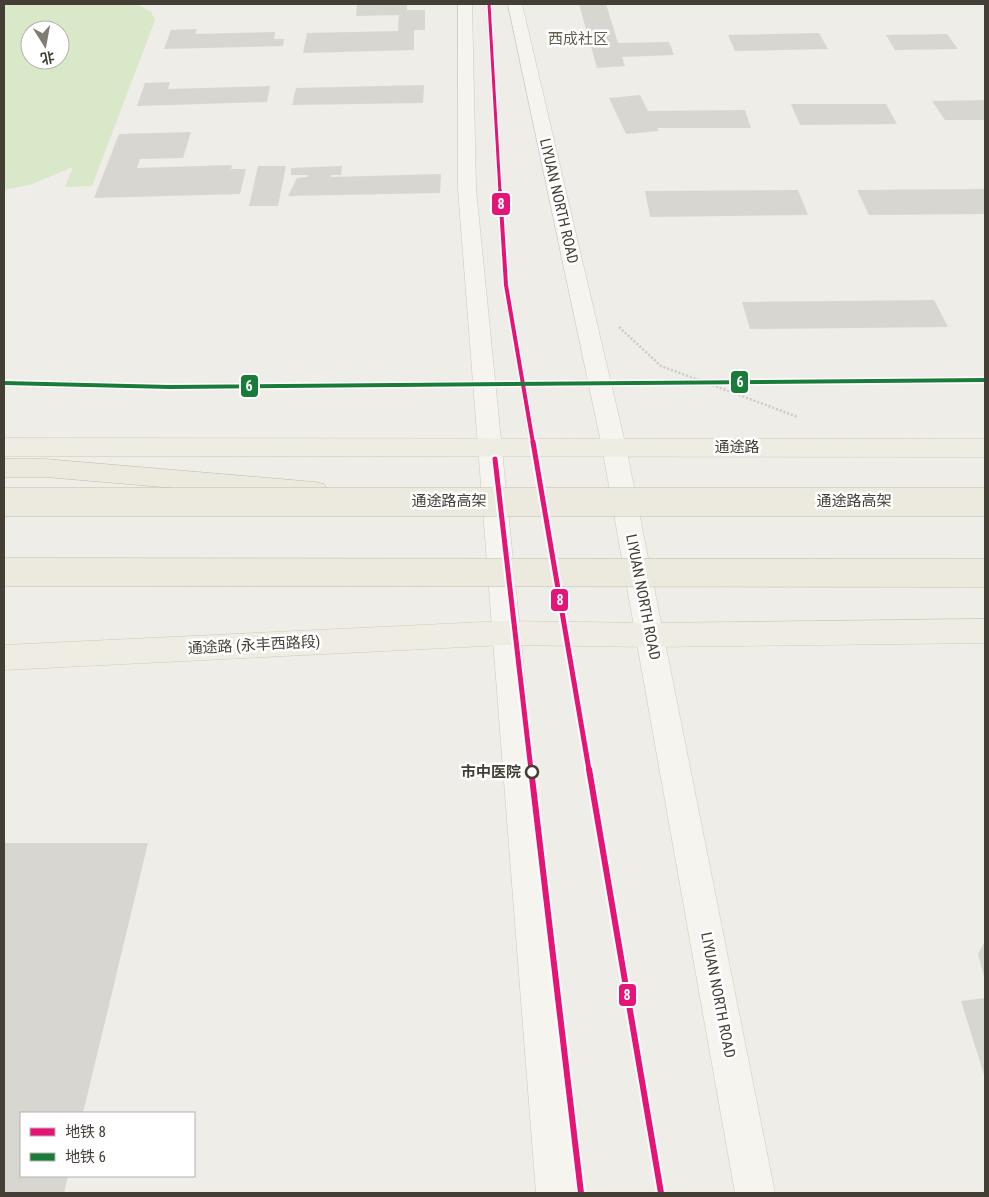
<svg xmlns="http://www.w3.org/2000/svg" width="989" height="1197" font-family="'Roboto Condensed','Noto Sans SC',sans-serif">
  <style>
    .green { fill: #d8e8c8; fill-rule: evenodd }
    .building { fill: #d8d6d0 }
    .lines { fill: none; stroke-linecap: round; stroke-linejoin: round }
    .secondary-casing { stroke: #cccabf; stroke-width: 1 }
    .primary-casing { stroke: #cfcab6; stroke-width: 1 }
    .trunk-casing { stroke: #c4bca4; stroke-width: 1 }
    .path { stroke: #cccbc6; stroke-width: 2.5; stroke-dasharray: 2 2; stroke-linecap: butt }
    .secondary { fill: #f5f4ee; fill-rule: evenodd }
    .primary { fill: #efede3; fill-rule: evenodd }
    .trunk { fill: #eceade; fill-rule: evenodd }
    .trunk-bridge-casing { stroke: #c4bca4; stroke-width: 29; stroke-linecap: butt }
    .trunk-bridge { stroke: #eceade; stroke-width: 28 }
    .metro-1-far3-casing { stroke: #fff; stroke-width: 5.5 }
    .metro-1-far2-casing { stroke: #fff; stroke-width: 7 }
    .metro-1-far1-casing { stroke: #fff; stroke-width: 9 }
    .metro-1-casing { stroke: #fff; stroke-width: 10 }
    .metro-2-casing { stroke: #fff; stroke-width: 7 }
    .metro-1-far3 { stroke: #e61477; stroke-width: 3 }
    .metro-1-far2 { stroke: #e61477; stroke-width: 4 }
    .metro-1-far1 { stroke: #e61477; stroke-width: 5 }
    .metro-1 { stroke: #e61477; stroke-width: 6 }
    .metro-2 { stroke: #197c39; stroke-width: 4 }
    .stop-dot { fill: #fff; stroke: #433f35; stroke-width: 2.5 }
    .labels { text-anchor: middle; stroke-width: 5; stroke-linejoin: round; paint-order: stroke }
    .far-quarter-label { font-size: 15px; fill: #655d4d; stroke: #fff }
    .street-label { font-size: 15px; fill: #433f35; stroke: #fff }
    .stop-label { font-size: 15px; font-weight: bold; fill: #433f35; stroke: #fff; text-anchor: end }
    .line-badge { stroke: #fff; stroke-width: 2 }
    .badge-label { font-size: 14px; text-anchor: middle; font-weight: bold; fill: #fff }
  </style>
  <rect width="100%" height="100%" fill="#eeede7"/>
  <path class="green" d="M4,4H137L151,12L155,20L92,186L65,187L73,167L32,184L4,190ZM30,30H60V60H30Z"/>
  <path class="building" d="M357,4H407V10H425V30H414V50L303,53L307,33L398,31L399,15L356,16Z
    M579,4H606L618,43L669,42L674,55L622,57L625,66L597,68Z
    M197,29L195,34L275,32L274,39H284L283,46L164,49L171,30Z
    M819,33L828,49L735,51L728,35Z
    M947,34L958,49L895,50L886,35Z
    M170,82L168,89L270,86L267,102L137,106L145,83Z
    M424,85L423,103L292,105L296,88Z
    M640,95L648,111L745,110L751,128H657L659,131L626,134L609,98Z
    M985,100V120H945L932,101Z
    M791,104H886L897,124L800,125Z
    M191,132L183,158L140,159L137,168L232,165L231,169H246L240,194L94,198L119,134Z
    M258,166H286L278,206H249Z
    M342,166L341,175H331V177L441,174L440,193L288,196L297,178L307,177L308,175H291V168Z
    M985,189V214L869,215L857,190Z
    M798,190L808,215L650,217L645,191Z
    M934,300L948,327L750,329L742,302Z
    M4,843H148L83,1113H21V1176H68L64,1193H4Z
    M985,941V980L978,954Z
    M985,998V1078L961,1001Z"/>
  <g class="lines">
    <g class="secondary-casing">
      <path id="secondary" d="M458,4H472L476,189L576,1193H536L458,189Z
        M508,4H522L626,447L775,1193H735L602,447Z"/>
    </g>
    <g class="primary-casing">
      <path id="primary" d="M4,438L985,439V457L4,456Z
        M985,619V643L651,647L505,645L4,670V645L505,621L651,623Z"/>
    </g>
    <g class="trunk-casing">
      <path id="trunk" d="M4,459H45L315,482L324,484L328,491L324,498L315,500L45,477H4Z"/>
    </g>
    <path class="path" d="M619,327L661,366L798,417"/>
    <use href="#secondary" class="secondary"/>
    <use href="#primary" class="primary"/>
    <use href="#trunk" class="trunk"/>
    <g class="trunk-bridge-casing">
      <path id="trunk-bridge" d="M4,502H985
        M4,572L985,573"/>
    </g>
    <use href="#trunk-bridge" class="trunk-bridge"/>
    <g class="metro-1-far3-casing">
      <path id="metro-1-far3" d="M489,4L500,192"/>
    </g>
    <g class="metro-1-far2-casing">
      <path id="metro-1-far2" d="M500,191L506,285L533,443"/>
    </g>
    <g class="metro-1-far1-casing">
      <path id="metro-1-far1" d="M533,442L589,770
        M495,459L531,770"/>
    </g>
    <g class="metro-1-casing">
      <path id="metro-1" d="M531,769L581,1193
        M589,769L661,1193"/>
    </g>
    <g class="metro-2-casing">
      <path id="metro-2" d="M4,383L170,387L985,380"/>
    </g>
    <use href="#metro-1-far3" class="metro-1-far3"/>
    <use href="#metro-1-far2" class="metro-1-far2"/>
    <use href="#metro-1-far1" class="metro-1-far1"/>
    <use href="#metro-1" class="metro-1"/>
    <use href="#metro-2" class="metro-2"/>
  </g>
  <circle class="stop-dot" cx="532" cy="772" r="6"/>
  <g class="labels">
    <g class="far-quarter-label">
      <text x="578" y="44">西成社区</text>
    </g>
    <g class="street-label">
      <text transform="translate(559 201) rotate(77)" y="5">LIYUAN NORTH ROAD</text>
      <text x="737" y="452">通途路</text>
      <text x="449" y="506">通途路高架</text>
      <text x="854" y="506">通途路高架</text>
      <text transform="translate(643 597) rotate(79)" y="5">LIYUAN NORTH ROAD</text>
      <text transform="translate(254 645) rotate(-3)" y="5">通途路 (永丰西路段)</text>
      <text transform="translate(718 995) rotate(79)" y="5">LIYUAN NORTH ROAD</text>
    </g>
    <g class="stop-label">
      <text x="521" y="777">市中医院</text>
    </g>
  </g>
  <g class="line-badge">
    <rect x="491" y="192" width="20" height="24" rx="5" fill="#e61477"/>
    <rect x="730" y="370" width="19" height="24" rx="5" fill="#197c39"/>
    <rect x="240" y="374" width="19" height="24" rx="5" fill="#197c39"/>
    <rect x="550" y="588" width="19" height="24" rx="5" fill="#e61477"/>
    <rect x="618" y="983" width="19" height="24" rx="5" fill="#e61477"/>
  </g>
  <g class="badge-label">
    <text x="501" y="209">8</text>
    <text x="740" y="387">6</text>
    <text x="249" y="391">6</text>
    <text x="560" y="605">8</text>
    <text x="627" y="1000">8</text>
  </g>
  <rect width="989" height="1197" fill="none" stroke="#433f35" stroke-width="10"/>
  <rect x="20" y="1112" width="175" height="65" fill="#ffffff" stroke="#b4b2ae"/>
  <rect x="30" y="1128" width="25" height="8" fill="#e61477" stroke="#b4b2ae"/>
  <text x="65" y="1137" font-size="15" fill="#433f35">地铁 8</text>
  <rect x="30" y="1153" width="25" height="8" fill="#197c39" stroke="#b4b2ae"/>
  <text x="65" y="1162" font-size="15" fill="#433f35">地铁 6</text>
  <g transform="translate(45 45) rotate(169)"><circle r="24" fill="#ffffff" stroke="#b4b2ae"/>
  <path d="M0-4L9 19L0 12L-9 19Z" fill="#7f7c73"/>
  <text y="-8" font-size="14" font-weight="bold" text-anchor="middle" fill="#433f35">北</text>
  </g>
</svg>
